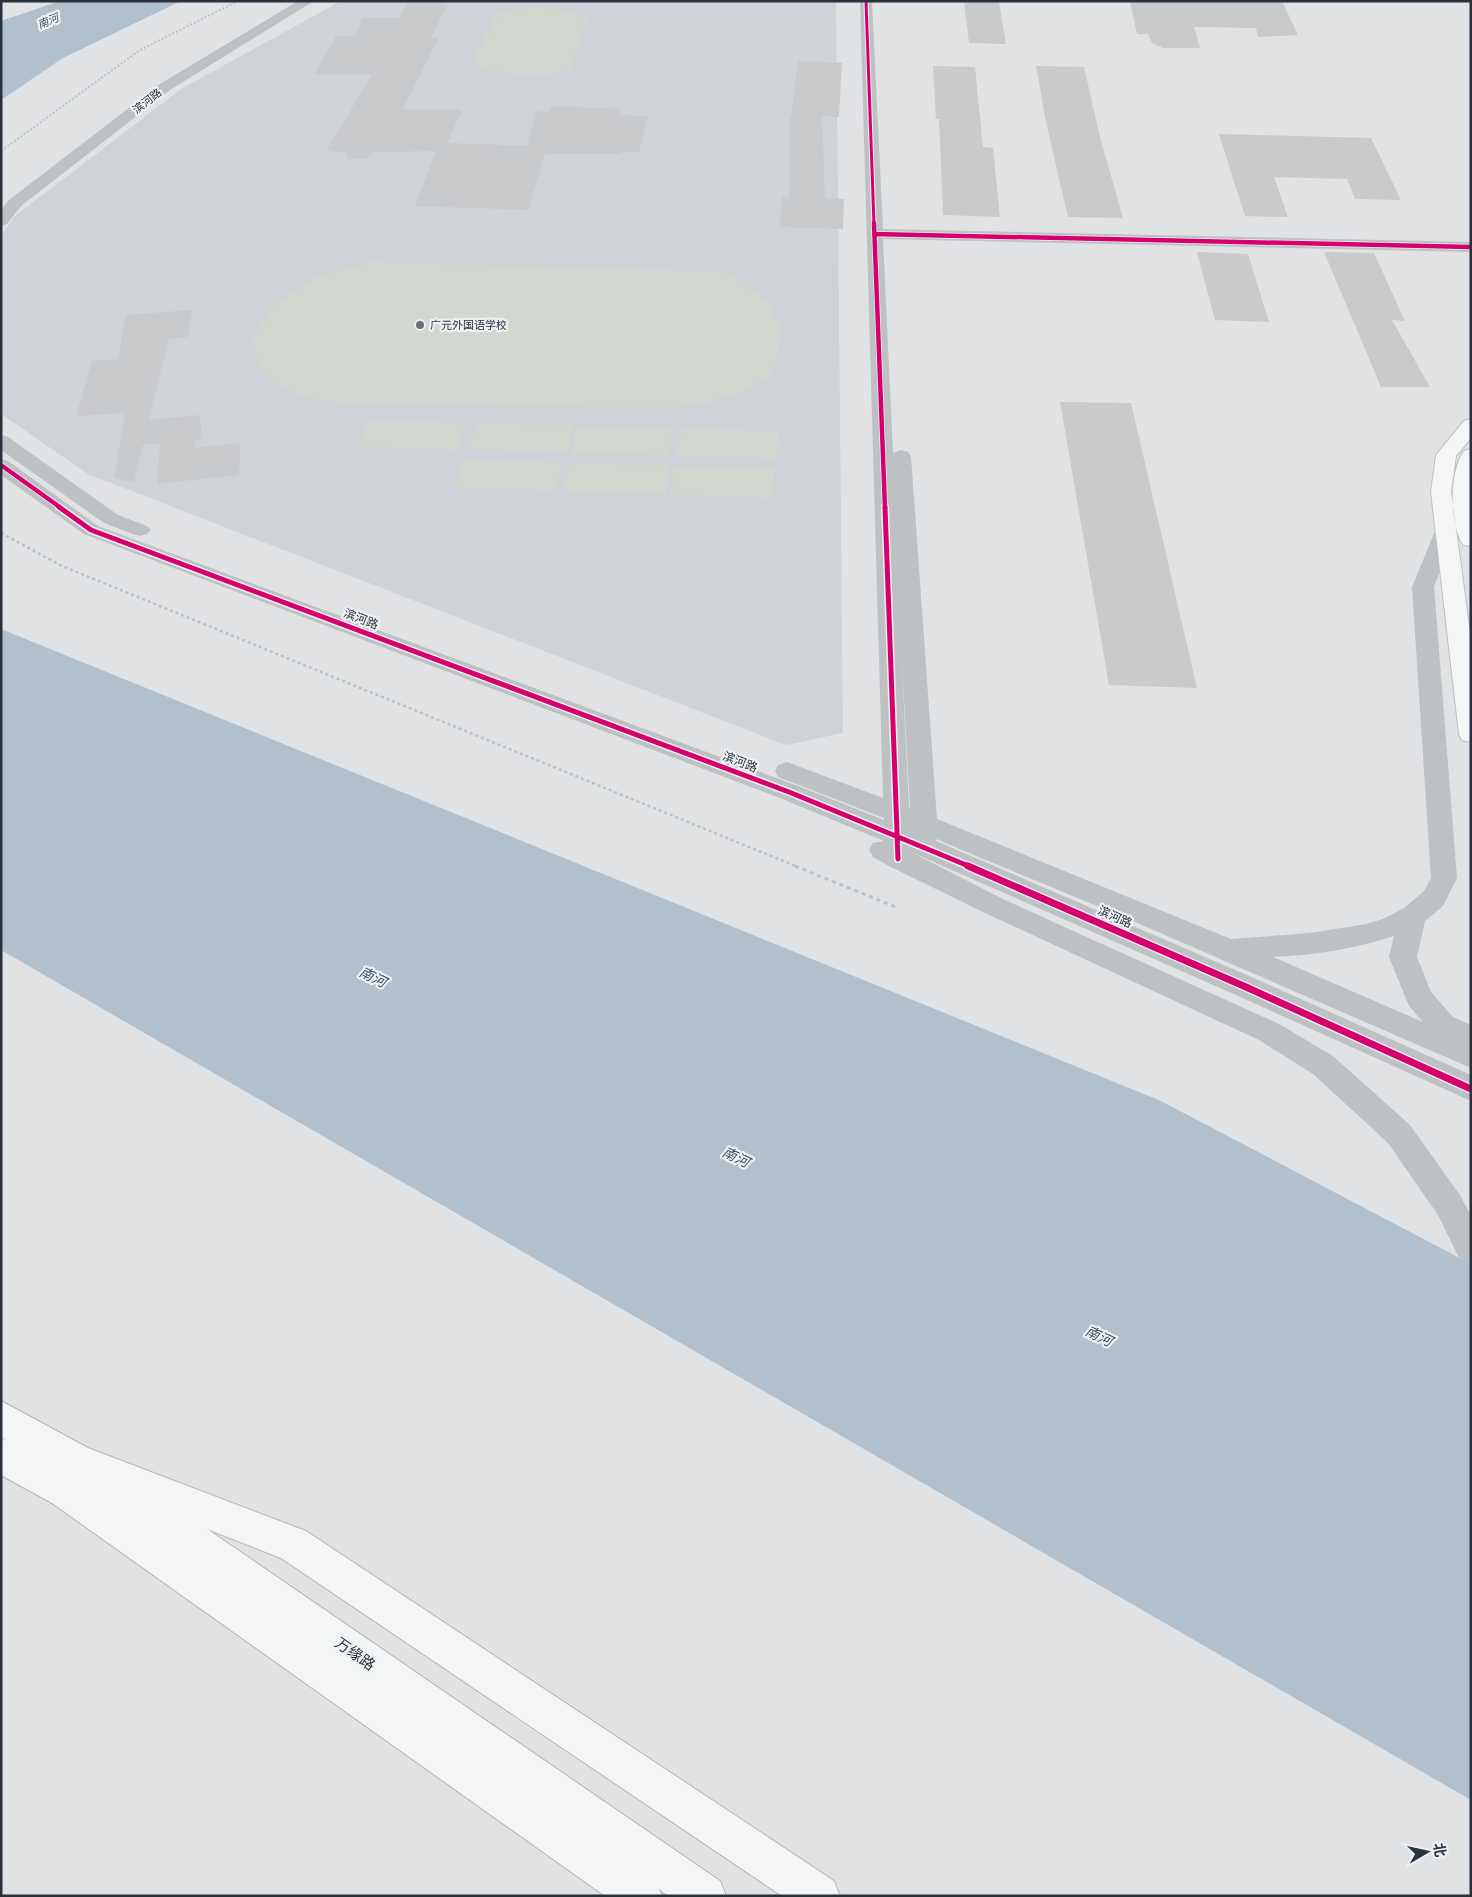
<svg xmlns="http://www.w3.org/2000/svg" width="1472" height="1897" font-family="Helvetica,'Noto Sans SC',sans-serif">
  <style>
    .built { fill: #cfd2d7 }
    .green { fill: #d1d8d0 }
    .water { fill: #b0c0cd }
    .building { fill: #c8cacc }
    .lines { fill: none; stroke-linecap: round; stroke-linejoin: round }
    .primary-casing { stroke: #bdbfc2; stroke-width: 2 }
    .highway-casing { stroke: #b3b5b8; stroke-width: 2 }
    .path-far2 { stroke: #bec1c3; stroke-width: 2; stroke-dasharray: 2 2; stroke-linecap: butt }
    .path-far1 { stroke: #bec1c3; stroke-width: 2.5; stroke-dasharray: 3 3; stroke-linecap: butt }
    .path { stroke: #bec1c3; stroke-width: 3; stroke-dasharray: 4 4; stroke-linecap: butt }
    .secondary { fill: #bec1c4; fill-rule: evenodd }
    .primary { fill: #f4f5f5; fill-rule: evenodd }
    .highway { fill: #f4f5f5; fill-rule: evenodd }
    .cycleway-far3-casing { stroke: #edf1f4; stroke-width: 5 }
    .cycleway-far2-casing { stroke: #edf1f4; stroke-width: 6 }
    .cycleway-far1-casing { stroke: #edf1f4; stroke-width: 8 }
    .cycleway-casing { stroke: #edf1f4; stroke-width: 10 }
    .cycleway-far3 { stroke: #d6006c; stroke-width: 3 }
    .cycleway-far2 { stroke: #d6006c; stroke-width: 4.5 }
    .cycleway-far1 { stroke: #d6006c; stroke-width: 5 }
    .cycleway { stroke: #d6006c; stroke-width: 7 }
    .poi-dot { fill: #696f77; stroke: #edf1f4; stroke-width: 2 }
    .labels { text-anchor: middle; stroke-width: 4.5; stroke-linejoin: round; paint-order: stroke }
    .far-water-label { font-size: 11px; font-style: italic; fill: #37526b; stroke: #edf1f4 }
    .far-street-label { font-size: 11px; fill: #29313c; stroke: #edf1f4 }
    .far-poi-label { font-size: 11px; fill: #29313c; stroke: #edf1f4; text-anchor: start }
    .street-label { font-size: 12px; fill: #29313c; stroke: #edf1f4 }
    .water-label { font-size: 14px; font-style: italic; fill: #37526b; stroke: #edf1f4 }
    .near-street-label { font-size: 15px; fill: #29313c; stroke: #edf1f4 }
  </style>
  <rect width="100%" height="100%" fill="#e0e2e4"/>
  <path class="built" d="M341,1H836L843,733L786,745L88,474L1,414V236L14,217L181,89Z"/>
  <path class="green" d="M525,7L572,10L587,18L570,70C534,77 520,77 484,69L475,58L498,13Z
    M372,262L726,272L767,300L781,330L774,372L744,392L709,403L672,408L344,403L314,399L282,388L258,367L253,338L273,306L315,277Z
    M369,421L465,423L457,450L359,447Z
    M477,423L573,425L568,451L469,449Z
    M576,427L673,429L670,455L571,453Z
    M681,429L778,431L777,458L678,456Z
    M462,460L562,463L556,490L455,488Z
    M570,463L670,465L666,494L564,491Z
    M674,467L774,469L773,498L671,495Z"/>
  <path class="water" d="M60,1H181L63,58L1,100V21Z
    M1,629L1161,1101L1471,1264V1800L1,950Z"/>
  <path class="building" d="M964,1L999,2L1006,44L969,43Z
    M1130,1H1282L1298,35L1258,37L1256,28L1194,27L1200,48H1163L1152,43L1148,34H1137Z
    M408,3L448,4L431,37H439L403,109L462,110L447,143L527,146L536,111L548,112L551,106L619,109V115L648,116L639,152H622V154H545L528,210L415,206L436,151L374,152L365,159H347V152L326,151L372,75L314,74L336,36H356L362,18H399Z
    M798,61L842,63L839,117L822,116L825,198L844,199L843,229L780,227L782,197H789L790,117H791Z
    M933,66L975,67L983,147L993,148L1000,217L943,215L939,119H936Z
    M1036,66L1084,67L1100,137L1123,218L1068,217L1046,122Z
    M1219,134L1371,138L1401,200L1355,199L1347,179L1274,177L1288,217L1245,216Z
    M1197,252L1248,254L1269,322L1215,320Z
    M1324,252L1374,253L1405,321L1392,320L1430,387H1381Z
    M192,310L188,337L169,339L149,420L200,415L202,439L195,440V448L240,443L239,475L157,484L160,443L143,445L134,482L114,478L125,413L76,416L92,361L118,359L126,315Z
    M1060,402L1131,403L1197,688L1109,685Z"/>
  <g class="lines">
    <g class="primary-casing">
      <path id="primary" d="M1471,419V438L1456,456L1451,492L1471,640V742L1462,740L1459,734L1431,492L1436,455L1464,421Z
        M1471,449V546L1463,545C1449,523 1449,472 1464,451Z"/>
    </g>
    <g class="highway-casing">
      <path id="highway" d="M1,1401L88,1448L306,1531L834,1881L840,1896H782L281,1558L207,1529L720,1881L726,1896H668L659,1889L662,1896H605L52,1503L1,1475V1438L8,1441L1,1437Z"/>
    </g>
    <path class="path-far2" d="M1,151L140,50L238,1"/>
    <path class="path-far1" d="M1,533L62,566L798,867"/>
    <path class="path" d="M795,866L896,907"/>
    <path class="secondary" d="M298,1H314L170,90L21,206L7,224L1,226V210L9,200L160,84Z
      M860,1H872L883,229L1471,242V252L883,239L893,453L901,450L908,452L911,456L937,819L1231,939L1310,933L1366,924L1383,919L1404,908L1424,891L1431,878L1412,587L1438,524L1445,522L1452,524L1456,528L1434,587L1457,878L1443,906L1425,921L1417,957L1431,992L1453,1017L1471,1025V1068L1121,916L950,845L937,839L936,841L1256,979L1471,1075V1101L1236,995L911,852L1003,899L1279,1024L1333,1056L1410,1125L1460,1195L1471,1216V1264L1460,1260L1438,1215L1388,1143L1313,1074L1259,1040L985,913L889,866L873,857L869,850L873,843L884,841L780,798L84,534L1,475V459L8,461L98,526L798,786L884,820V818L778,777L775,771L778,765L787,762L883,798ZM901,643L910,809L909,808ZM1394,936L1389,957L1409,1006L1423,1022L1273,957C1315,955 1354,949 1394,936Z
      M1,435L8,437L118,515L147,526L151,530L147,534L140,536L133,534L104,523L1,450Z"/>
    <use href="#primary" class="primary"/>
    <use href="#highway" class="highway"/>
    <g class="cycleway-far3-casing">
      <path id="cycleway-far3" d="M866,1L874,225"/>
    </g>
    <g class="cycleway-far2-casing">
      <path id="cycleway-far2" d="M874,223L885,508
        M874,234L1471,247
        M1,465L61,508"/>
    </g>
    <g class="cycleway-far1-casing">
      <path id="cycleway-far1" d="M59,507L91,530L789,792L971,867
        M885,507L898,859"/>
    </g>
    <g class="cycleway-casing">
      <path id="cycleway" d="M968,866L1246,987L1471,1089"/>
    </g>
    <use href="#cycleway-far3" class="cycleway-far3"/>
    <use href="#cycleway-far2" class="cycleway-far2"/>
    <use href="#cycleway-far1" class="cycleway-far1"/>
    <use href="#cycleway" class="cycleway"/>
  </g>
  <circle class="poi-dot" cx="420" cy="325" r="5"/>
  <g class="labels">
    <g class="far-water-label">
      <text transform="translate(48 21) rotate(-23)" y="4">南河</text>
    </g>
    <g class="far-street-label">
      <text transform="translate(147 101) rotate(-38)" y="4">滨河路</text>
    </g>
    <g class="far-poi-label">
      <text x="430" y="329">广元外国语学校</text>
    </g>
    <g class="street-label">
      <text transform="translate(361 619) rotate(21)" y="4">滨河路</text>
      <text transform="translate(740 762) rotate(21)" y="4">滨河路</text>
      <text transform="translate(1115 917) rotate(24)" y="4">滨河路</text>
    </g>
    <g class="water-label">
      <text transform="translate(373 977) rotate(26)" y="5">南河</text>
      <text transform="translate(736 1157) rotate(26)" y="5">南河</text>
      <text transform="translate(1099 1336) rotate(26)" y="5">南河</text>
    </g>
    <g class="near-street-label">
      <text transform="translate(355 1654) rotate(35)" y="5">万缘路</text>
    </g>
  </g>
  <rect width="1472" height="1897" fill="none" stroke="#29313c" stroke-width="5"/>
  <g transform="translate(1427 1852) rotate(81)" stroke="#edf1f4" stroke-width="4" paint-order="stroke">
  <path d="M0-4L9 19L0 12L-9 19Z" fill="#29313c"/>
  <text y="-8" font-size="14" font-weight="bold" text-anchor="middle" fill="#29313c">北</text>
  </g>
</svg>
